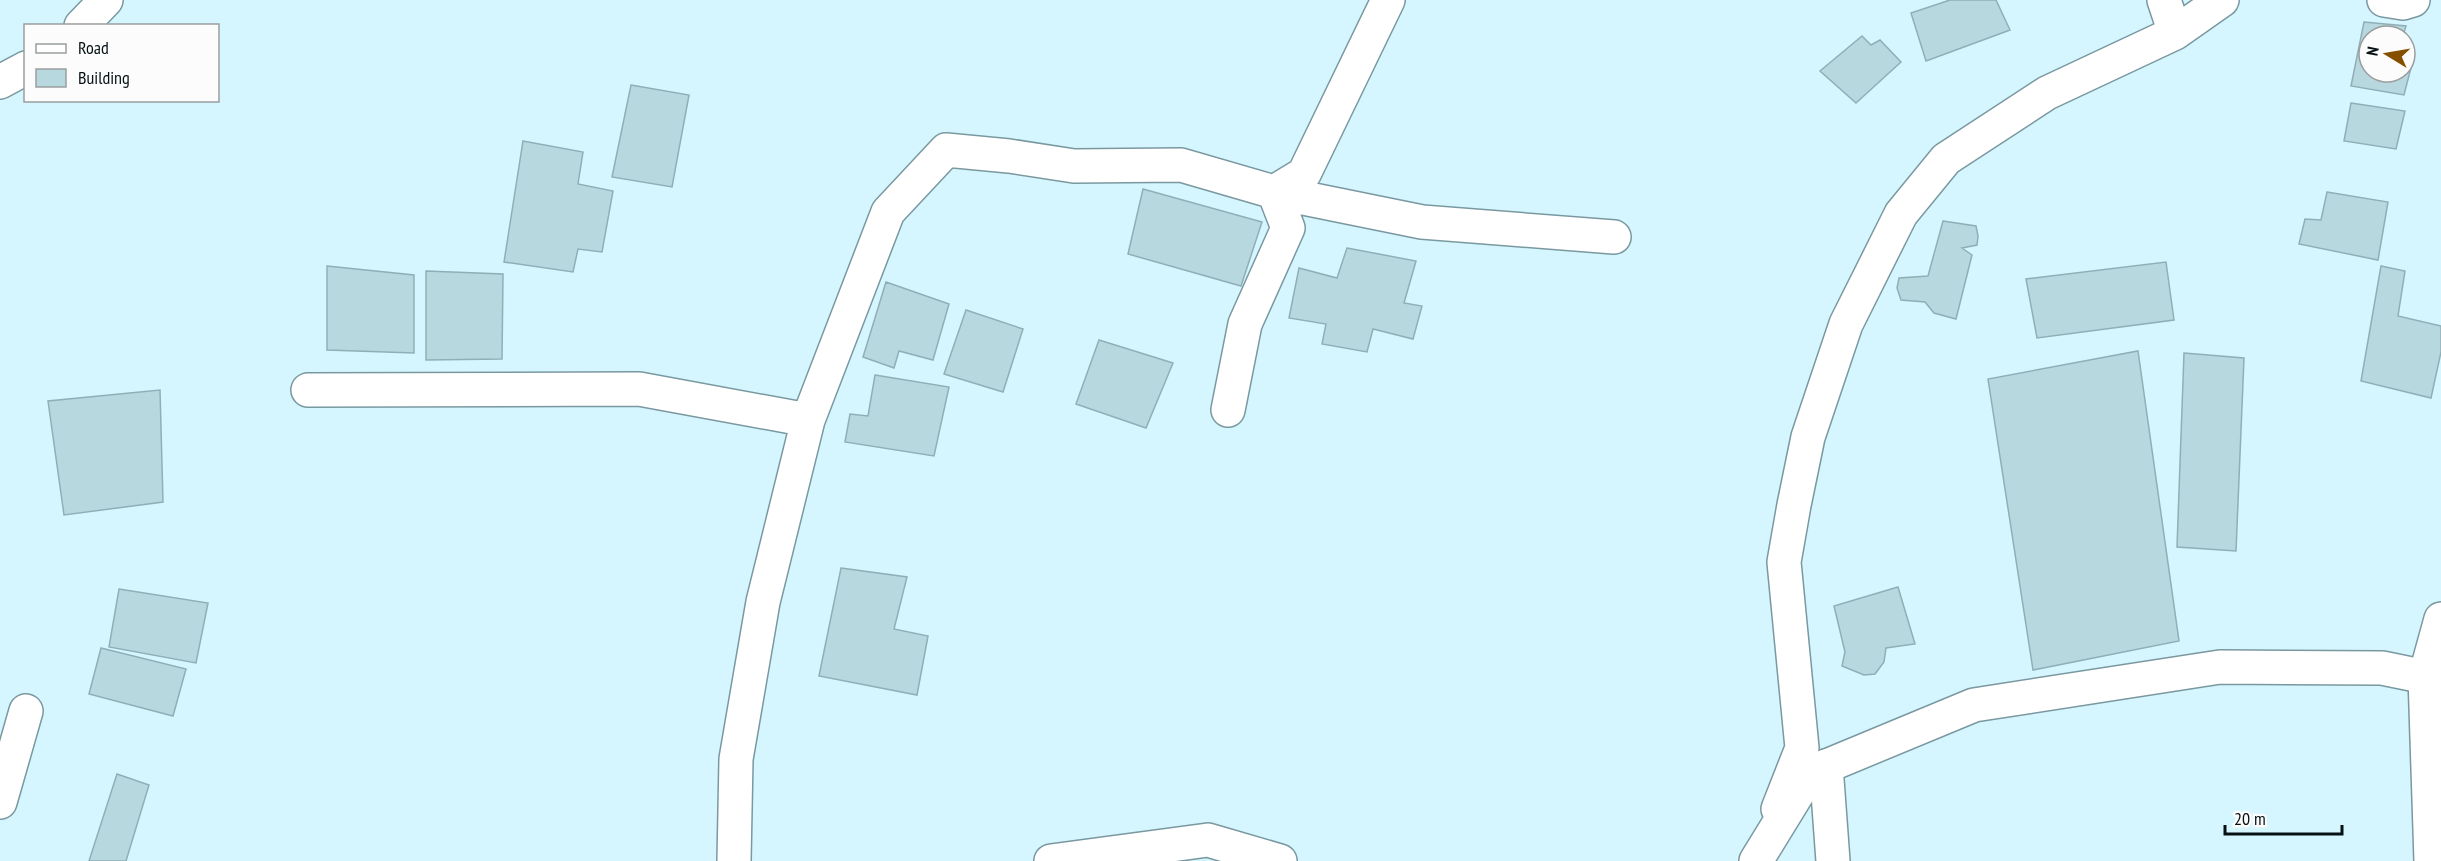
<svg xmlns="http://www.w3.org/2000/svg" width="2441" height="861" font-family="'PT Sans Narrow',sans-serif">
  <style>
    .building { fill: #b8d8e0; stroke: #90aeb6; stroke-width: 1.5 }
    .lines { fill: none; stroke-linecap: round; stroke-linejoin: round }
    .street-casing { stroke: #7a98a0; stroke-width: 36 }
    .secondary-casing { stroke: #7a98a0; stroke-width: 36 }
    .street { stroke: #fff; stroke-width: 33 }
    .secondary { stroke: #fff; stroke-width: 33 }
  </style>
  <rect width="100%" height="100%" fill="#d5f6fe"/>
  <path class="building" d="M1950,0H1996L2010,30L1926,61L1911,13Z
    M2364,22L2406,26L2403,36H2369V72H2405V54L2414,56L2404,95L2351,86Z
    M1862,36L1871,45L1880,40L1901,62L1856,103L1820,71Z
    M631,85L689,95L672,187L612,177Z
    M2351,103L2405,111L2396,149L2344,141Z
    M523,141L583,152L578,184L613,191L602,252L578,249L573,272L504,262Z
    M1143,189L1262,222L1241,286L1128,254Z
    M2327,192L2388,202L2378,260L2299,244L2305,219L2321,220Z
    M1943,221L1976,226L1978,236L1977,245L1962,248L1972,255L1956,319L1934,313L1925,302L1901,300L1897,288L1899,278L1928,276Z
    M1347,248L1416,261L1404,303L1422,306L1413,339L1373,329L1367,352L1322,344L1326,324L1289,318L1299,268L1337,278Z
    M2166,262L2174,320L2037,338L2026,279Z
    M327,266L414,275V353L327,350Z
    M2381,266L2405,271L2398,316L2441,326V352L2431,398L2361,381Z
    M426,271L503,274L502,359L426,360Z
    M886,282L949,304L933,360L899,351L894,368L863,357Z
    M966,310L1023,329L1003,392L944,374Z
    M1099,340L1173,363L1146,428L1076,404Z
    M2138,351L2179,641L2033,670L1988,379Z
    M2184,353L2244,358L2236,551L2177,547Z
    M875,375L949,387L934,456L845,442L850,414L868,416Z
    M160,390L163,502L64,515L48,401Z
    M841,568L907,577L894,629L928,636L917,695L819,676Z
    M1898,587L1915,644L1886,648L1884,662L1875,674L1864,675L1842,666L1845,652L1834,606Z
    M119,589L208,603L196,663L109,647Z
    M101,648L186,669L173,716L89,694Z
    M117,774L149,785L126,861H89Z"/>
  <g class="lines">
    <g class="street-casing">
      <path id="street" d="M2164,0L2175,33
        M2384,0L2403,3L2413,0
        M81,26L106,0
        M0,82L26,68
        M1274,192L1422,222L1614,237
        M308,390L639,389L808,420
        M1228,410L1245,324L1288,228L1274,192
        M1826,766L1833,861
        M0,802L26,711
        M1778,809L1802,748L1784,562L1794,505L1808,437L1846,324L1901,214L1946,159L2047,93L2175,33L2222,0
        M734,861L736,759L763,602L808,420L888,212L946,150L1009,156L1074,166L1181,165L1274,192L1304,174L1388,0
        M2431,861L2425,677L2441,619"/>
    </g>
    <g class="secondary-casing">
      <path id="secondary" d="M1051,861L1208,840L1280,861
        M1756,861L1810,773L1974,705L2220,667L2382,668L2441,680"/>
    </g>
    <use href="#street" class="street"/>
    <use href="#secondary" class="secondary"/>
  </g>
  <rect x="24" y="24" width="195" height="78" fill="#fcfcfc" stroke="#9a9e9f" stroke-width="1.5"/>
  <rect x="36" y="44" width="30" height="9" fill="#ffffff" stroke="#9a9e9f" stroke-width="1.5"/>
  <text x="78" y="54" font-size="18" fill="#061114">Road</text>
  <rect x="36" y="69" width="30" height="18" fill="#b8d8e0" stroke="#9a9e9f" stroke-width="1.5"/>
  <text x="78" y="84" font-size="18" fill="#061114">Building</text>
  <g transform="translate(2387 54) rotate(281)"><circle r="28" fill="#fcfcfc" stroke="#9a9e9f" stroke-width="1.5"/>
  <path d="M0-4.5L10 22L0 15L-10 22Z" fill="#864f00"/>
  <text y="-9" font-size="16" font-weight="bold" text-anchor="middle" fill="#061114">N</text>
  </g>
  <path d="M2225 825v9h117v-9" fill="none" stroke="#061114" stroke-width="3"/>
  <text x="2234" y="825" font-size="18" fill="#061114" stroke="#fcfcfc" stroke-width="4.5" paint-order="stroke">20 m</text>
</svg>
